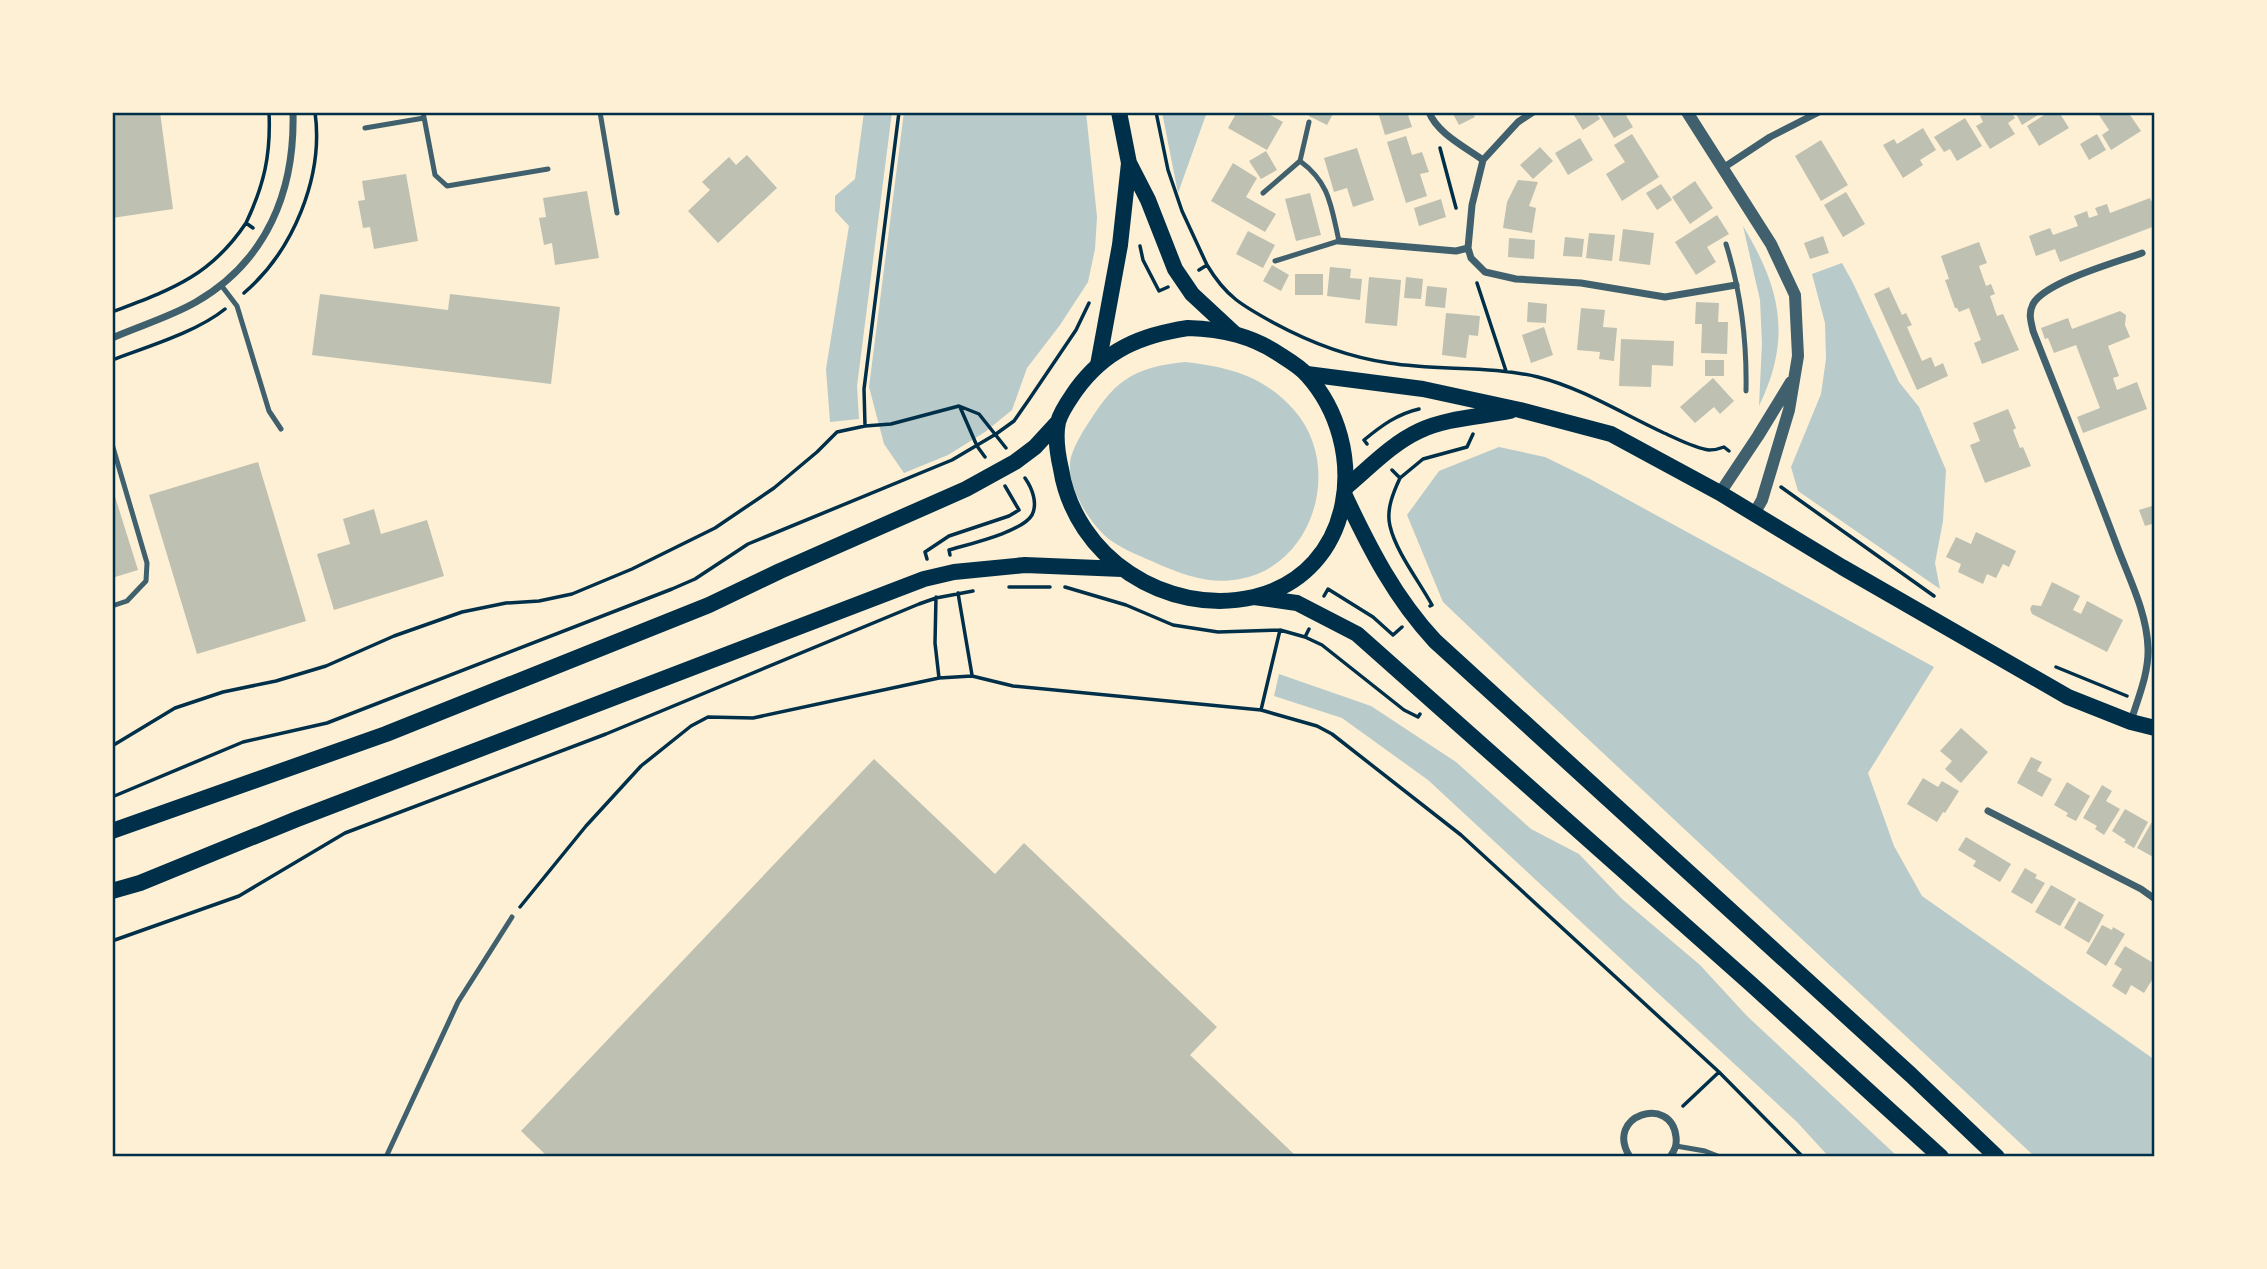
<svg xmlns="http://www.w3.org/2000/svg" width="2267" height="1269" font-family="'Work Sans',sans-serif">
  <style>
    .green { fill: #b9caca }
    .building { fill: #bec0b2 }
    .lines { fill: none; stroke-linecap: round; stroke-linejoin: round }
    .path { stroke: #003049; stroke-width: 3.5 }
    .service { stroke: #3f606c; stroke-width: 5 }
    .minor { stroke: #3f606c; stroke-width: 7 }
    .tertiary { stroke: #3f606c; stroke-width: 12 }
    .primary { stroke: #003049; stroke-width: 16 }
    .trunk { stroke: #003049; stroke-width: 16 }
    .neatline { fill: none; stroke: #003049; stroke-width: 2.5 }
  </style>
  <rect width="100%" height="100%" fill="#fdf0d5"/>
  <path class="green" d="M864,112H892L857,386L859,419L830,422L826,369L849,226L835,211V196L855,179Z
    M904,112H1086L1097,217L1095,249L1088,282L1060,325L1027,368L1012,410L985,432L948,455L904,473L884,444L869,387Z
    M1162,112H1207L1178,193Z
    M1743,226C1781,289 1792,338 1759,406L1762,343L1760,300Z
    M1842,263L1853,283L1899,382L1919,407L1946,470L1943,521L1935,563L1940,589L1798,491L1791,467L1821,394L1826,359L1825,323L1812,274Z
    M1185,362C1229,367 1264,376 1294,410C1343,465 1315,565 1240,579C1211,585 1184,575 1158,564C1143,557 1124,550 1110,540C1090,525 1064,483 1071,457C1075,444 1083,431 1091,419C1117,378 1137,367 1185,362Z
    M1499,447L1545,457L1590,479L1934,667L1868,773L1894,846L1922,896L2155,1060V1157H2035L1526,681L1443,602L1407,515L1439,471Z
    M1279,674L1371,706L1456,762L1531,829L1579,854L1622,899L1700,965L1747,1016L1898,1157H1829L1797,1122L1428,780L1342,718L1274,696Z"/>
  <path class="building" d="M112,112H160L173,209L112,218Z
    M1237,112H1265L1283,122L1267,150L1228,128Z
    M1310,112H1334L1327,125L1309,116Z
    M1378,112H1407L1412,127L1385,135Z
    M1452,112H1472L1475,117L1459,125Z
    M1572,112H1596L1600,119L1583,130Z
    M1605,112H1624L1633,127L1614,138L1600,115Z
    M1988,112H2011L2015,118L2008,123L2015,134L1990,149L1976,126L1983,122L1980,116Z
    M2015,112H2036L2038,115L2022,125Z
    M2049,112H2059L2069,128L2039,146L2027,126Z
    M2104,112H2128L2141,131L2111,150L2102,135L2109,130L2099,115Z
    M1965,118L1982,146L1957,161L1950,149L1944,152L1934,137Z
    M1923,128L1936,150L1920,160L1923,165L1903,178L1883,145L1894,139L1897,144Z
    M1632,134L1659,177L1622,201L1606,174L1625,162L1614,145Z
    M2097,134L2106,150L2089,160L2080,144Z
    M1406,136L1412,155L1422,152L1429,172L1420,174L1427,196L1406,203L1387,142Z
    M1580,138L1593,160L1568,175L1555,153Z
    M1821,140L1848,185L1821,201L1795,156Z
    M1540,147L1553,161L1533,179L1520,165Z
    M1357,148L1374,200L1353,207L1347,188L1334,192L1324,158Z
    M1266,151L1277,170L1261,179L1249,161Z
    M747,155L777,188L718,243L688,211L710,190L702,182L729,157L736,165Z
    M1233,163L1257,178L1246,197L1276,214L1265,232L1211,201Z
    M406,174L418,241L374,249L370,227L363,228L358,201L365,200L362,181Z
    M1518,180L1538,182L1529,206L1536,208L1532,233L1503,228L1507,202Z
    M1695,181L1713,208L1690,224L1672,197Z
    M1661,184L1672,200L1657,210L1646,193Z
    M587,191L599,258L555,265L552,243L544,245L539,218L546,217L543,198Z
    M1846,192L1865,224L1843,237L1824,205Z
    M1310,193L1321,235L1296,241L1285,199Z
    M2150,198L2151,201L2155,200V226L2060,262L2055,249L2036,256L2029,236L2050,228L2053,235L2078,226L2074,216L2087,211L2089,218L2098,215L2095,208L2107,204L2110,213Z
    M1441,199L1446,217L1419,226L1414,208Z
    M1717,215L1729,234L1707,247L1716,262L1696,275L1675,242Z
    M1623,229L1654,233L1650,265L1619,261Z
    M1248,231L1275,245L1263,268L1236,254Z
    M1589,233L1615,235L1612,261L1586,258Z
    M1823,236L1829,253L1810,259L1804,243Z
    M1565,237L1584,239L1582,257L1563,256Z
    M1509,238L1535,240L1534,259L1508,257Z
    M1979,242L1987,263L1979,266L1986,286L1991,284L1995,294L1990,296L1997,316L2003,314L2019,350L1982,364L1974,343L1981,340L1969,308L1959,312L1957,308H1955L1945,280L1949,279L1941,256Z
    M1272,265L1289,275L1281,291L1263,281Z
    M1330,267L1351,269L1350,278L1362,279L1360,300L1327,296Z
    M1295,274H1323V295H1295Z
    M1369,277L1401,280L1397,326L1365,323Z
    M1406,277L1423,279L1421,299L1404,298Z
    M1427,286L1447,288L1445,308L1425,306Z
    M1889,287L1902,315L1906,313L1912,325L1907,327L1922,361L1931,357L1935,367L1943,363L1948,376L1917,390L1874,294Z
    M320,294L448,310L450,294L560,307L551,384L312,355Z
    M1528,302L1547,304L1546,323L1527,322Z
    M1696,302L1719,303L1718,322H1728L1727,354L1701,353L1702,324H1695Z
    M1581,308L1605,310L1603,327L1617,328L1614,361L1599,359L1600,352L1577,350Z
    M2120,311L2126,315L2125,325L2130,337L2108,346L2119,376L2113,378L2117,390L2137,382L2147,409L2083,433L2077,417L2100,408L2076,345L2054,353L2048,338L2045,339L2041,328L2068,318L2072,329Z
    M1446,313L1480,316L1478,336L1469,335L1466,358L1442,355Z
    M1544,327L1553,355L1531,363L1522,335Z
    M1621,339L1674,341L1673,366L1652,365L1651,387L1619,386Z
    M1705,360H1724V376H1705Z
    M1713,378L1734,401L1720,414L1714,407L1695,423L1680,407Z
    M2008,409L2016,428L2013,430L2020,448L2023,447L2031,466L1985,483L1970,445L1980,441L1973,423Z
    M258,462L306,621L197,654L149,495Z
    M112,487L138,570L112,578Z
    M2155,505V523L2145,526L2139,510Z
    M374,509L381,534L427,520L444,576L334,610L317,554L350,544L343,519Z
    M1976,532L2016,551L2009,567L2003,564L1996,578L1987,574L1983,584L1958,572L1961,564L1946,557L1956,537L1971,544Z
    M2052,582L2080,596L2073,610L2081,614L2087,601L2123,620L2107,652L2032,614L2030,609L2032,605L2041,606Z
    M1961,728L1988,752L1961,783L1945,769L1952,761L1940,751Z
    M2031,757L2042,762L2037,771L2052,779L2042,797L2017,783Z
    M874,759L995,874L1024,843L1217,1027L1190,1055L1297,1157H548L521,1131Z
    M1923,778L1938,787L1942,781L1959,791L1945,813L1943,812L1937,822L1907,804Z
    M2067,782L2090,796L2076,821L2066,816L2068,813L2054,805Z
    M2102,785L2112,791L2106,801L2120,809L2104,835L2095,829L2097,826L2083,818Z
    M2125,809L2148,822L2134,848L2124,842L2126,840L2112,831Z
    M2153,820L2155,821V858L2137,848Z
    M1966,837L2011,864L2000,882L1973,866L1976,861L1958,850Z
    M2025,868L2037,875L2035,878L2045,883L2032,904L2011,892Z
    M2051,885L2076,899L2060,926L2035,912Z
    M2079,901L2104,915L2089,943L2064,928Z
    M2102,925L2112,930L2113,927L2125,934L2106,966L2086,953Z
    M2125,946L2155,964V975L2144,993L2131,985L2126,995L2112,986L2122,969L2114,964Z"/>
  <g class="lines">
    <path class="path" d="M1156,112L1168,170L1182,211L1207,265
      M1440,148L1456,208
      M246,223C264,185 271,155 269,112
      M1140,246L1143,260L1159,291L1168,287
      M1199,270L1207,265C1226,297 1243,306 1274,323C1311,343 1347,357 1389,363C1438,371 1489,365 1538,377C1582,388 1623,414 1664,433C1678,439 1694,448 1709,450C1714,450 1719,449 1724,447L1729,451
      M1477,283L1506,371
      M244,293C293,251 324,177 315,112
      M112,312C170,290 210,277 246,223L253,228
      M112,360C146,347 197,332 225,309
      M960,407L977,446L985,457
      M865,426L864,389L899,112
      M1367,444L1364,440C1381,426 1397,414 1419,409
      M1392,470L1400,478C1393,493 1386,510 1390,526C1396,552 1419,581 1432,605L1430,606
      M1400,478L1423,459L1467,447L1473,434
      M1781,487L1934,596
      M950,555L949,550C969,544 1022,532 1032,515C1038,503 1032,488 1025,478
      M927,559L925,552L949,536L1009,516L1019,510L1005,486
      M1009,587H1050
      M1065,587L1126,605L1173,625L1218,632L1280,630L1305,637L1309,629
      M958,593L972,675
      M1324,596L1328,589L1373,617L1393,635L1402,627
      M936,597L935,643L939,678
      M1305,637L1322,645L1404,710L1418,717L1420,714
      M2056,667L2127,696
      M1261,710L1280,630
      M112,746L175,708L223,692L276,681L326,666L394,636L462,612L506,603L539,601L572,594L632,569L715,528L774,488L817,452L837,432L865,426L891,424L959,406L979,414L1006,448
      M112,797L243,742L327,723L672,589L695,579L748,544L952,460L996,434L1014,421L1030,398L1076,330L1089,303
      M520,907L586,826L641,766L691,726L708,717L753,718L939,678L972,676L1013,686L1261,710L1317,726L1332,734L1461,835L1719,1072L1803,1157
      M112,941L239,896L345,833L606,734L919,604L936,598L973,591
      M1683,1106L1719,1072"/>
    <path class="service" d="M423,112L435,175L447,186L548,169
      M600,112L617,213
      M365,128L424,118
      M1300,161L1309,122
      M1263,193L1300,161C1330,183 1331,206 1339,241L1275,261
      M1726,244C1741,292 1747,341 1746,391
      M221,285L237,306L269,411L281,429
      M112,444L147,563L146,581L127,601L112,606
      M1676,1146L1705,1151L1720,1157
      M386,1157L458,1002L512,917"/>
    <path class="minor" d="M1429,112C1437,133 1465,147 1483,160L1472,205L1468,248L1471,258L1485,272L1516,279L1581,283L1665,297L1736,285
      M1483,160L1518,122L1533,112
      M1723,168L1770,137L1819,112
      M1339,241L1456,251L1468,248
      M112,338C139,326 170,317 196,302C267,261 295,191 293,112
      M2131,721C2138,698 2149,673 2148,648C2147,613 2129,578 2117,546C2090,474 2061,402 2033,331C2031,321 2028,314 2033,304C2045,282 2117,262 2142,253
      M1988,811L2141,889L2155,899
      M1630,1157C1603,1115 1672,1094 1676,1137C1677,1145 1675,1150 1670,1157"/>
    <path class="tertiary" d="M1687,112L1771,244L1795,295L1798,356L1789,410L1762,500L1754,514
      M1720,493L1758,436L1791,382"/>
    <path class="primary" d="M1119,112L1129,163L1148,200L1175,269L1192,294L1234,333
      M1098,365L1120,245L1129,163
      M1307,374L1423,389L1520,410L1611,434L1720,493L1842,567L2068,697L2131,722L2155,728
      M1345,488C1368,469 1391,444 1419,431C1446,418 1480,417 1510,411"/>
    <path class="trunk" d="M1188,328C1223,329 1253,336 1282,356C1290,361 1301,368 1307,375C1371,446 1356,573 1254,597C1166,617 1075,557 1061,469C1058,456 1055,436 1058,422C1061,411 1070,399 1076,390C1105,350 1141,335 1188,328Z
      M1345,496C1370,549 1395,598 1435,641L1911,1075L1997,1157
      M1254,597L1297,603L1357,634L1751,984L1941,1157
      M112,831L386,734L709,605L780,571L966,489L1015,462L1035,447L1058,422
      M112,891L140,883L297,819L924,579L954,572L1025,565L1122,569"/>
  </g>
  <rect width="2267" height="1269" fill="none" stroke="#fdf0d5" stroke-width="228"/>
  <rect x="114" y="114" width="2039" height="1041" class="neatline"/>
</svg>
